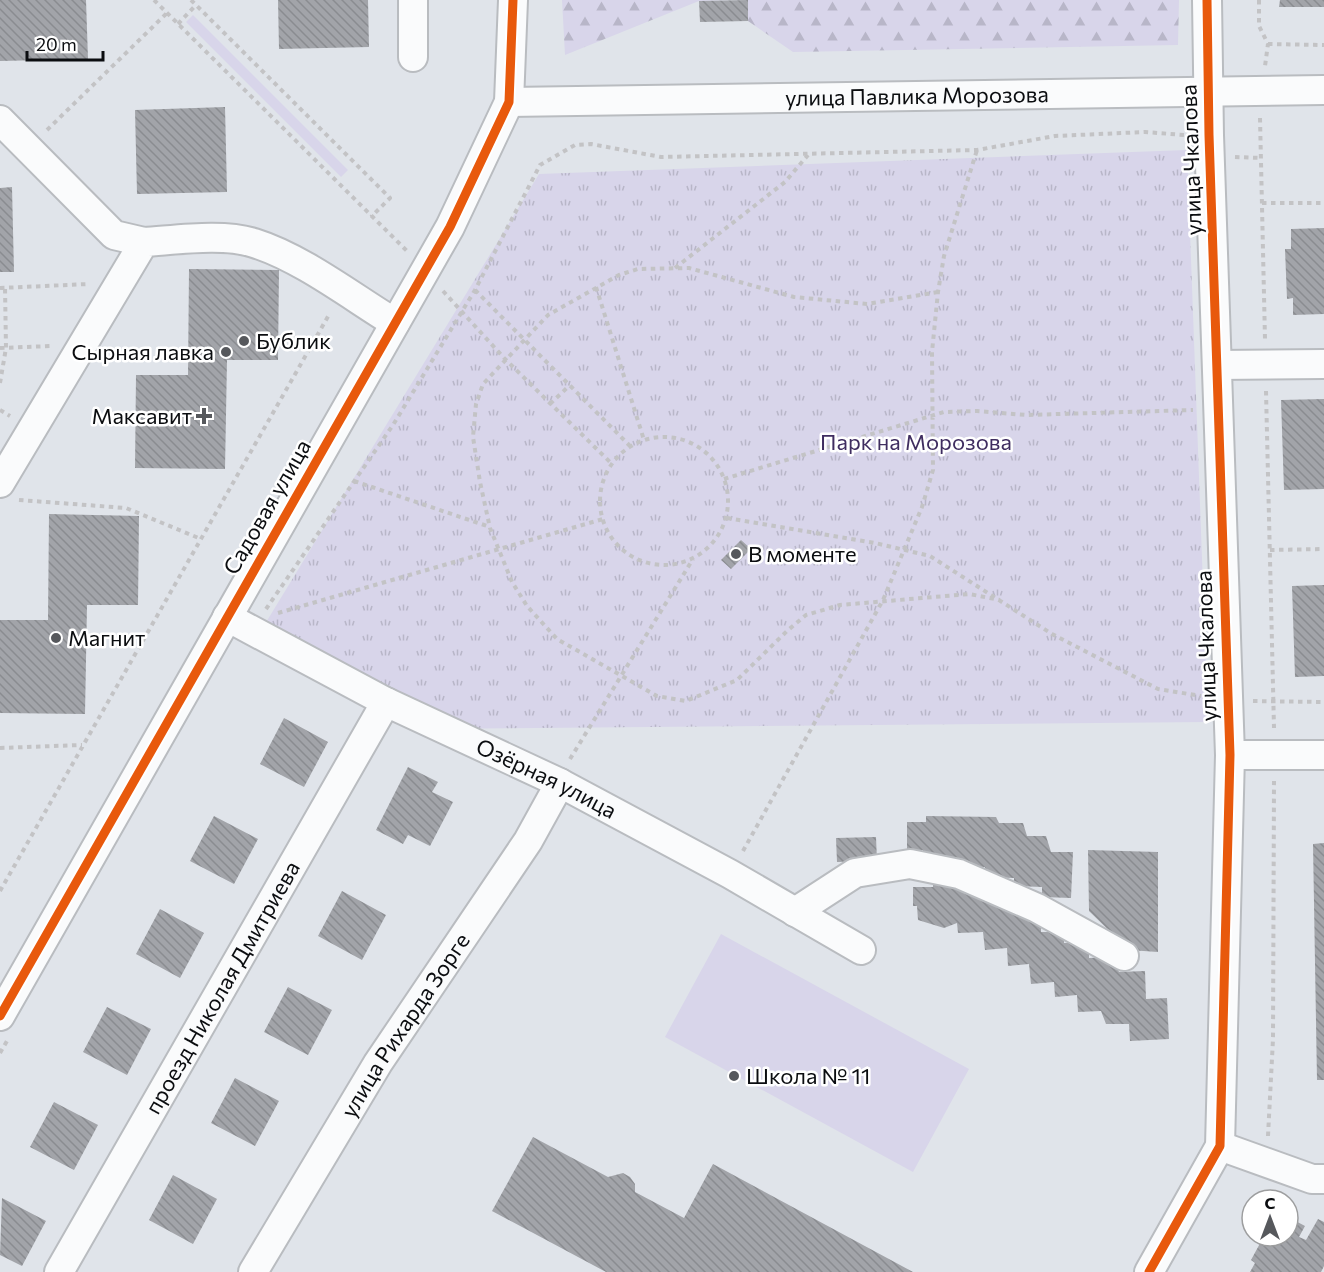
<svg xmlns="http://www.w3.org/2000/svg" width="1324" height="1272" font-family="Commissioner,sans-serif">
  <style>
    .grass { fill: #d8d5ea }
    .forest { fill: url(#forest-firs) }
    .park { fill: url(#park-tufts) }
    .building { fill: url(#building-back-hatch) }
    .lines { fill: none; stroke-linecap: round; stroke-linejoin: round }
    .minor-casing { stroke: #b9bcc0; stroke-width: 32 }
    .path { stroke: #c3c3c5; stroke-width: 4; stroke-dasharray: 4.5 4.5; stroke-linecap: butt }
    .minor { stroke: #fafbfc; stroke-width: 28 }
    .cycleway-casing { stroke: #fff; stroke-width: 13 }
    .cycleway { stroke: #e8590c; stroke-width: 9 }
    .poi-dot { fill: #56585c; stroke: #fff; stroke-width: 2 }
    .labels { text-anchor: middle; stroke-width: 5; stroke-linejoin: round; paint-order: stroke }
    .street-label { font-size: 22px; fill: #0b0d10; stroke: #fff }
    .poi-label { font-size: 22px; fill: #0b0d10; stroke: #fff; text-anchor: start }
    .park-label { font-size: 22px; fill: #3f2d60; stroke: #fff }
  </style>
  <defs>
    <pattern id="forest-firs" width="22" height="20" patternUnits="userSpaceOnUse" patternTransform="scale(1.5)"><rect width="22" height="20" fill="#d8d5ea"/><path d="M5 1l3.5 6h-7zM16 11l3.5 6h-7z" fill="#b8b6c8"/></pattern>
    <pattern id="park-tufts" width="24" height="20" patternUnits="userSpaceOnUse" patternTransform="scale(1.5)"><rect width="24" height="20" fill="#d8d5ea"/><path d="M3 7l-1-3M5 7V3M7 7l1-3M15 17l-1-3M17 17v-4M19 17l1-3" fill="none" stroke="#b8b6c8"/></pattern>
    <pattern id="building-back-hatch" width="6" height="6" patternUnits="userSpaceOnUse" patternTransform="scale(1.5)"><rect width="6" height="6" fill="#a2a4a9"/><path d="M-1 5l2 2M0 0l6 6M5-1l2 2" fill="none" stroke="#8a8c90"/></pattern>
  </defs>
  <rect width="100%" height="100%" fill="#e0e4ea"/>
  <path class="grass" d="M193,15L348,170L341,177L186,22Z
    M721,934L969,1069L913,1172L665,1037Z"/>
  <path class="forest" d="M562,0H731L699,1L565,55Z
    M748,0H1179L1178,45L793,52L748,21Z"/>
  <path class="park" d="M1187,150L1208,722L420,729L265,624L539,174Z"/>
  <path class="building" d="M0,0H86L88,59L0,61Z
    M278,0H368L369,47L279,49Z
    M748,0V21L700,22L699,1Z
    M1280,0H1324V7H1279Z
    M225,107L227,192L137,194L135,110Z
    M12,187L14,272H0V188Z
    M1324,228V314L1293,315V298L1287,299L1285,249H1291V229Z
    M189,269L279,270L278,360H227L225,469L135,468L136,375H188Z
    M1324,399V489L1284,490L1281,400Z
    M49,514L139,516L138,605H87L85,714L0,713V620H48Z
    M741,540L751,549L731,569L721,560Z
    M1324,585V676L1295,677L1292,586Z
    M284,718L328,742L304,787L260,764Z
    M408,767L438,782L432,792L453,802L430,846L408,835L403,844L376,830Z
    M214,816L258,839L234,884L190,861Z
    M926,816L996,817L999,823H1023L1027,836H1046L1051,852H1073L1071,898L1042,897V887L1014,886V878L985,877V867L957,866V858L923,857V850H907V822H926Z
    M876,837L877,861L837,862L836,838Z
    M1324,843V1080H1317L1313,844Z
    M1088,850L1158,852V952L1129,950L1089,911Z
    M933,879L989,889V904H1019V917H1041V932H1064V943L1089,942V958L1112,957L1119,972L1145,971L1146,999L1167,998L1169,1039L1130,1041L1129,1024H1106L1101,1011L1078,1012L1077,995L1055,997L1054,982L1031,984L1029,964L1008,966L1007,948L985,950L983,932L958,933L957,923L944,928L918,920L917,906H913V887H933Z
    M342,891L386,915L362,960L318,936Z
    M160,909L204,933L180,978L136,954Z
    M288,987L332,1010L308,1055L264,1032Z
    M107,1007L151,1029L127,1075L83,1052Z
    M235,1078L279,1101L255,1146L211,1123Z
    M54,1102L98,1125L74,1170L30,1147Z
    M533,1137L608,1177L623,1173L630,1177L635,1184V1192L684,1218L713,1164L913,1272H606L492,1211Z
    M173,1175L217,1199L193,1244L149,1220Z
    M2,1198L46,1221L22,1266L0,1255Z
    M1288,1217L1305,1226L1299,1237L1306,1240L1318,1219L1324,1222V1266L1321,1272H1250L1255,1263L1251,1260L1264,1236H1288Z"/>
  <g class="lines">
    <g class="minor-casing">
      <g id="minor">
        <path d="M413,0V57"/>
        <path id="s1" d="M509,102L1324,90"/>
        <path d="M0,120L114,235L144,242"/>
        <path d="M1217,365L1324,364"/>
        <path d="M0,483L144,242C176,240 224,233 254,243C302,258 352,297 395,323"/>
        <path id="s2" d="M227,617L386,702L560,783L730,874L861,950"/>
        <path d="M1230,755H1324"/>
        <path d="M795,912L855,873L910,864L959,874L1037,908L1124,956"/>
        <path d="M0,1016L450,227L509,102L513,0"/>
        <path d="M1220,1146L1312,1179H1324"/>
        <path id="s3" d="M59,1272L386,702"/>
        <path id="s4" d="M253,1272L378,1063L528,841L560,783"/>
        <path d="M1149,1272L1220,1146L1230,755L1209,135L1207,0"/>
      </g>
    </g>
    <path class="path" d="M154,0L408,252
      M191,0L390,198L371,217
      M1259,0V26L1268,44L1265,66
      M178,24L196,5
      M1268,44L1324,45
      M1260,118L1265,339
      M47,130L167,13
      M1235,157L1261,158
      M1262,203H1324
      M675,268L785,182L808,155
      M596,287L644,440
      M0,288L89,284
      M475,290L630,446
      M443,291L505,359L612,464
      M938,292L867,304L794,297L689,268L638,269L619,275L548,315L483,384L476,404L473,437L480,482L490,528L512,582L527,606L557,639L657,696L686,701L737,680L787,631L806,615L840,605L969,594L1000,600
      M0,348L50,346
      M0,383L6,348L5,287
      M1266,391L1274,728
      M550,404L570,385
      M0,410L10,416
      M600 501a64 64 0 1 1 128 0a64 64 0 1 1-128 0Z
      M724,479L944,412L977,411L1026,415L1193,410
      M354,481L490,527
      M19,500L126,508L201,539
      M727,518L875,543L930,556L1052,634L1158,689L1201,696
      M1270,550L1324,549
      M266,609L393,425L475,290L540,165L575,145L591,144L661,157L977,150L1055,136L1145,132L1184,135
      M278,613L603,519
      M1253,701L1324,702
      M0,748L82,745
      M570,759L693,559
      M743,851L883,600L922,507L933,470L932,352L938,292L944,256L977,150
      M0,891L330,313
      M0,1053L7,1041
      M1268,1136L1273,1039L1274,781"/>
    <use href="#minor" class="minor"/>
    <g class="cycleway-casing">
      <path id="cycleway" d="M0,1016L450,227L509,102L513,0
        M1149,1272L1220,1146L1230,755L1209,135L1207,0"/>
    </g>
    <use href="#cycleway" class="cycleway"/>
  </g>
  <g class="poi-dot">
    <circle cx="244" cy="341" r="6"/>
    <circle cx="226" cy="352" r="6"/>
    <path d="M201 407h6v6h6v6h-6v6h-6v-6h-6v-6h6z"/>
    <circle cx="736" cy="554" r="6"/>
    <circle cx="56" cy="638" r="6"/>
    <circle cx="734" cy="1076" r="6"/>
  </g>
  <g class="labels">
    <g class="street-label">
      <text dy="8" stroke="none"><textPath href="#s1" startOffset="408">улица Павлика Морозова</textPath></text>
      <text transform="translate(1191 160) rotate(-92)" y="8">улица Чкалова</text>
      <text transform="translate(267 507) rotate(-60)" y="8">Садовая улица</text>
      <text transform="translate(1206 646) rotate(-92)" y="8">улица Чкалова</text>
      <text dy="8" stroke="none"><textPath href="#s2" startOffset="358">Озёрная улица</textPath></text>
      <text dy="8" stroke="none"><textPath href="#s3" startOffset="328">проезд Николая Дмитриева</textPath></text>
      <text dy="8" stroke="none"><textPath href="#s4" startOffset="290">улица Рихарда Зорге</textPath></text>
    </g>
    <g class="poi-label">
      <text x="256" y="349">Бублик</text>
      <text x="214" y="360" text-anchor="end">Сырная лавка</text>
      <text x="192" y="424" text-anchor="end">Максавит</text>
      <text x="748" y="562">В моменте</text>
      <text x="68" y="646">Магнит</text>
      <text x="746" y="1084">Школа № 11</text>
    </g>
    <g class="park-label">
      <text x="916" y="450">Парк на Морозова</text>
    </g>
  </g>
  <g transform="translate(1270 1218)"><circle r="28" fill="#ffffff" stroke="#9d9e9f" stroke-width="1.5"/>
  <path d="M0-4.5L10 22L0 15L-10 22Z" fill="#56585c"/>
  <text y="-9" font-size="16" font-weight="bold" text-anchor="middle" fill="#0b0d10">С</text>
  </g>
  <path d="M27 51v9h76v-9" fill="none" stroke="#0b0d10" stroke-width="3"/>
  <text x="36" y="51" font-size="18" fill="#0b0d10" stroke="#ffffff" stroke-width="4.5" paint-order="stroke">20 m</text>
</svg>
